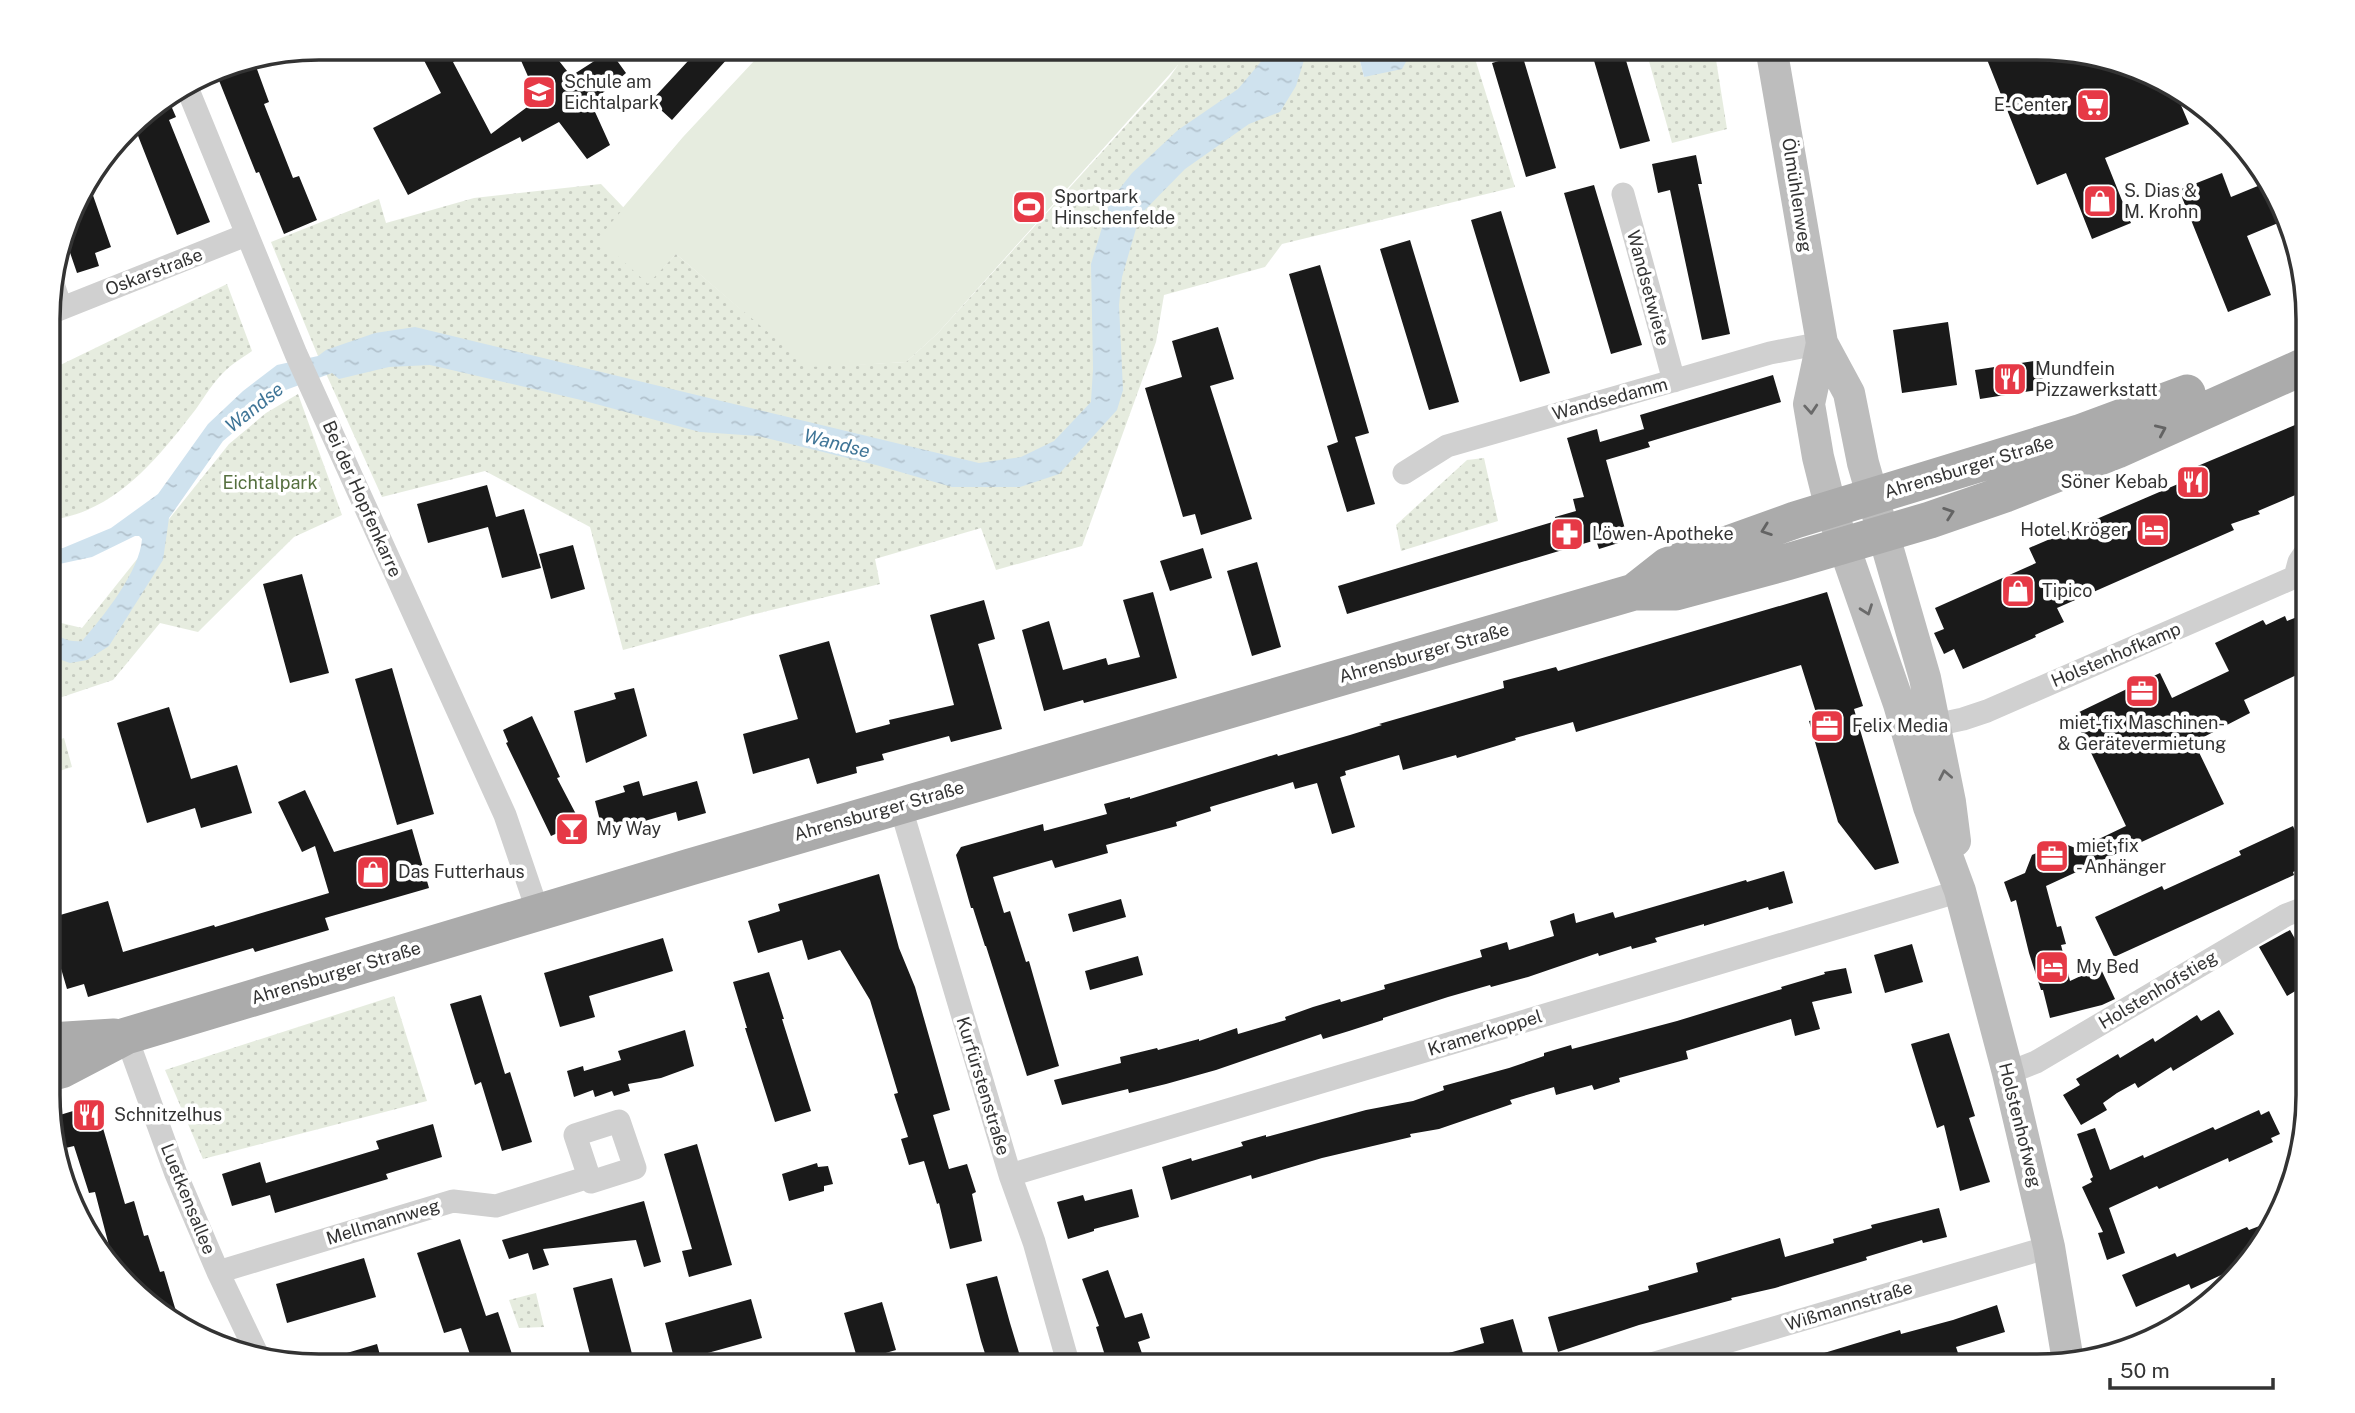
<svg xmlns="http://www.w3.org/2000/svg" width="2355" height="1413" font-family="'Public Sans',sans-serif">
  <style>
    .green { fill: #e6ecdf }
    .park { fill: url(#park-dots) }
    .water { fill: url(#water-ripples) }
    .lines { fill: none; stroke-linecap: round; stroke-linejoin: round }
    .stream { stroke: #cfe2ee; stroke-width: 6 }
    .building { fill: #1a1a1a }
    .minor { stroke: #d0d0d0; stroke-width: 23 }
    .secondary { stroke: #bdbdbd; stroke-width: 32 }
    .primary { stroke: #ababab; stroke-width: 37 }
    .oneway { stroke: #6a6a6a }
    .oneway2 { stroke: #636363 }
    .labels { text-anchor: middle; stroke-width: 7; stroke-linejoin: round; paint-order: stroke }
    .poi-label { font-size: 18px; fill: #333; stroke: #fff; text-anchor: start }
    .street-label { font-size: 18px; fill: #333; stroke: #fff }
    .park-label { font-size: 18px; fill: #56703f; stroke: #fff }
    .water-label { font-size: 19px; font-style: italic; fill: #3f7597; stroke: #fff }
    .rim { fill: none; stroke: #333; stroke-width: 3.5 }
  </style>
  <defs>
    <pattern id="park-dots" width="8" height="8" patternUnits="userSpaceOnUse" patternTransform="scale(1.75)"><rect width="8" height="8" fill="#e6ecdf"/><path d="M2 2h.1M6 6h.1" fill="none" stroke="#c6cbc0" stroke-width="1.8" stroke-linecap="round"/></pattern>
    <pattern id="water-ripples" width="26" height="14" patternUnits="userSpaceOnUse" patternTransform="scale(1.75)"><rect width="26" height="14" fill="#cfe2ee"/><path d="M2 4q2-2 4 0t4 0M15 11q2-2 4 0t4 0" fill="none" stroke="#b2c2cd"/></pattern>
  </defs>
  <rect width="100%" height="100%" fill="#fff"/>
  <path class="green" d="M767,47H1178V65L937,334L906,362L809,368L676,254L648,285L597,238L683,137Z"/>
  <path class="park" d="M1178,47H1354L1358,53L1364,77L1407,60L1405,47H1478L1472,49L1515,187L1282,244L1265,267L1164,295L1156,342L1082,546L996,570L981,528L875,559L880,584L751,615L623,650L590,527L485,471L382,497L318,356L271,242L379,199L386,223L474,198L601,184L624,208L598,238L648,284L676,254L809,367L906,362L937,334L1169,78L1178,65Z
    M1645,47H1714L1727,129L1672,143Z
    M227,284L252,351C244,357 233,363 226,370C214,381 205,396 196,409C158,458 116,512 50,520V370Z
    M298,394L342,515L294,537L198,632L160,623L113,680L50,701V616L53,621L82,628L229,444L266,413Z
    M1484,458L1498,521L1401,551L1396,525L1467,460Z
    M64,738L72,767L50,774V743Z
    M394,996L427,1101L203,1159L165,1070Z
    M536,1293L544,1327L519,1328L509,1300Z"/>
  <path class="water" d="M1269,47H1308L1296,86L1280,112L1249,124L1185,169L1140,215L1122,277L1119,305L1123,390L1117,410L1059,474L1020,487H952L876,465L758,436L700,432L581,400L430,365L389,367L339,379L332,373L283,391L223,441L169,518L163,560L109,646L87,660L70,663L53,657L50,654V625C58,639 68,642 82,641C103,617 140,571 142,539L139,536H135L92,557L50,566V550L63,548L111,528L158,494L208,424L243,391L277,365L318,356L326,350L375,333L415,327L979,463L1021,457L1054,441L1091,402L1093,369L1091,264L1110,201L1132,173L1178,130L1238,89L1264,58Z
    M1354,47H1405L1407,60L1402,69L1364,77L1358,53Z"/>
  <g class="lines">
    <path class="stream" d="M1301,49L1323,47"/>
  </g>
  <path class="building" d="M417,47H481L453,62L491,134L538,99L515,47H548L571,76L610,51L626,73L591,103L610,145L587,159L559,122L522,142L520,137L408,195L373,128L441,93Z
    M701,47H738L672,120L651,101Z
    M1590,47H1622L1650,141L1620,149Z
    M1982,47H2037L2107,57L2172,84L2189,124L2105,158L2131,223L2092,239L2066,173L2037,185Z
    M1522,54L1556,168L1526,177L1492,63Z
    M247,61H254L269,102L264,104L293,178L299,176L317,220L284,234L259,172L256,173L214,68Z
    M169,101L176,117L169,120L210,222L177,235L133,123L139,115L160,102L161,104Z
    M1696,155L1702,184H1698L1730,334L1702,340L1670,190L1658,193L1652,164Z
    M2222,173L2231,197L2270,181L2283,221L2247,236L2271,295L2228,312L2179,190Z
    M88,181L111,247L95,253L99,266L77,273L64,235L75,198Z
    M1594,185L1642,345L1611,354L1564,193Z
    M1501,211L1550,373L1520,382L1471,220Z
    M1410,240L1459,402L1429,410L1380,249Z
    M1320,265L1369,433L1355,437L1375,504L1347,512L1327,446L1338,442L1289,274Z
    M1948,322L1957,385L1902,393L1893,330Z
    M1218,327L1234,379L1210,386L1252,519L1201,535L1195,514L1183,517L1145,388L1182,377L1172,341Z
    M2040,360L2044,389L1980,399L1975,370Z
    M1773,375L1781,402L1648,442L1650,447L1606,460L1628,540L1599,549L1596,540L1347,614L1338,586L1556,521L1555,517L1576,511L1573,499L1584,497L1567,438L1597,429L1600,442L1644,429L1646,436L1640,415Z
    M2307,420V490L2258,511L2260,514L2231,524L2234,530L2057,608L2064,622L2035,635L2036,637L1963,669L1954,649L1944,654L1934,633L1944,629L1935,608L2036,563L2029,548L2185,481L2181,473Z
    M487,485L496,517L524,509L541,568L502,578L488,527L428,543L417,504Z
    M573,545L585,589L551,599L539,554Z
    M1203,548L1212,578L1170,591L1160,561Z
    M1257,562L1281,647L1252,656L1227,571Z
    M302,574L329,673L290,683L263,584Z
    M1153,592L1177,678L1084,703L1083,700L1044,711L1022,630L1049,621L1063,670L1106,658L1108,665L1140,657L1123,600Z
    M1827,592L1863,706L1854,709L1899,863L1875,870L1838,822L1809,721L1818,719L1801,665L1576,732L1573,722L1515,738L1516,740L1457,758L1456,755L1403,770L1399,755L1345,771L1346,775L1340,777L1355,827L1332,834L1317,783L1295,789L1293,782L1210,807L1211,811L1176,822L1177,826L1106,845L1108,853L1055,868L1052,860L993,877L1004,913L1010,911L1026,962L1029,961L1059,1066L1027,1076L986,946H985L973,908H971L956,855L961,847L1043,824L1044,831L1107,814L1104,804L1130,797V799L1277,754L1278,756L1350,735L1382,725L1379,724L1504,688L1503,681L1556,667L1558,671Z
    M984,600L995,639L978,644L1002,729L951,742L949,736L882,754L884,760L856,767L857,773L817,784L809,758L753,774L743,734L798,719L779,655L829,641L856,733L890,724L889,720L954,705L930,615Z
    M2307,613V670L2244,700L2250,713L2194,742L2224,804L2046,886L2057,927L2061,926L2066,944L2061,945L2070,981L2100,967L2115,999L2102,1005L2050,1018L2043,990H2041L2029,953L2016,900L2011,902L2004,882L2025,873L2032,855L2060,842L2078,849L2126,826L2073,715L2160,673L2172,698L2229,671L2215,643L2263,620L2266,625L2285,616L2287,621Z
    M392,668L434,814L397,825L355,679Z
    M634,688L647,736L586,763L574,711L616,699L614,693Z
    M169,707L191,779L237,765L252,813L201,828L195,808L147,823L117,723Z
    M532,716L560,777L557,778L588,837L570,842L564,830L551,836L506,743L508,742L503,730Z
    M639,781L643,796L697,781L706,813L678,821L676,812L603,833L595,801L625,792L623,786Z
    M305,790L334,852L412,829L429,888L325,918L329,930L255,952L253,948L88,997L84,984L67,989L55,948L50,949V918L108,901L123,952L214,925L215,927L329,893L315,846L302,852L278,802Z
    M2293,826L2307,857V866L2293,872L2294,875L2114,957L2095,917L2162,886L2164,890L2241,855L2239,851Z
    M1784,871L1793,903L1769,910L1768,907L1704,926V924L1655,938L1657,942L1632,949L1631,946L1599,956L1598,953L1528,977L1491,987L1490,985L1448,997L1383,1018V1020L1349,1031L1323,1039L1321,1034L1216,1070L1166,1084L1129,1093L1128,1089L1062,1105L1054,1080L1121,1063L1120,1057L1157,1048L1158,1050L1199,1039V1041L1237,1028L1238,1034L1286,1020L1285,1017L1313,1007L1340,999L1341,1002L1385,989L1384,985L1482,957L1480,950L1507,942L1509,950L1554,936L1550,921L1574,913L1576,923L1613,912L1615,918L1746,880L1747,882Z
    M879,874L899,948L915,987L950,1110L933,1115L949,1169L967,1164L976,1192L972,1194L982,1241L950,1249L939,1203L937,1204L924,1161L909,1165L901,1139L908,1137L894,1094L898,1093L870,1000L840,950L808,960L802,940L758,953L748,921L780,911L778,904Z
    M1121,899L1126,917L1073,932L1068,914Z
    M2290,930L2307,960V984L2287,996L2259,947Z
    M663,938L673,971L589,996L595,1017L560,1027L544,973Z
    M1912,944L1923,982L1885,993L1874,955Z
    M1138,956L1143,975L1090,990L1085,971Z
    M1846,968L1852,993L1812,1002L1820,1029L1795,1036L1791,1019L1686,1051L1688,1059L1619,1078L1620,1082L1594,1090L1592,1085L1556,1095L1554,1087L1510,1100L1512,1104L1439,1129L1410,1134L1411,1137L1322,1158L1252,1179L1251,1175L1171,1200L1162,1167L1191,1158L1192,1161L1243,1146L1241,1142L1266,1135V1137L1366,1110L1413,1101L1444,1090L1443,1086L1509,1068L1544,1056V1053L1571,1045L1572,1049L1677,1021L1782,989L1781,987L1825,974L1824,972Z
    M769,972L784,1019H782L811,1111L775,1122L745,1028H747L733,982Z
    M481,995L505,1074L510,1072L532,1142L502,1151L481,1082L475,1085L450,1004Z
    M2219,1010L2234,1034L2173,1071L2171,1067L2138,1088L2135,1083L2117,1093L2103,1103L2107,1110L2081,1125L2063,1095L2080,1085L2076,1079L2118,1054L2120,1058L2153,1038L2155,1042L2197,1015L2201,1021Z
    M685,1030L694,1066L661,1078L628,1084L630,1091L614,1096L612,1091L595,1097L593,1090L574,1097L567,1071L583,1066L584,1071L621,1060L618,1051Z
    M1949,1033L1975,1116L1969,1118L1990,1182L1960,1191L1944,1125L1937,1128L1911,1044Z
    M96,1104L125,1204L134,1201L144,1236L148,1235L160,1272L164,1271L181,1328L114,1265L95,1192L89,1193L74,1146L57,1150L50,1130V1118Z
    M2259,1110L2261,1115L2269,1111L2280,1134L2271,1138L2273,1142L2229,1162L2228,1158L2159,1189L2157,1186L2109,1208L2125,1253L2107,1260L2098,1233L2103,1232L2082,1187L2092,1182L2090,1179L2093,1177L2077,1134L2095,1128L2110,1170L2143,1155L2144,1158L2213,1127L2215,1130Z
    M433,1124L442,1157L386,1174L388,1179L275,1213L270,1195L232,1206L222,1174L260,1162L266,1183L379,1149L376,1141Z
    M697,1144L732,1265L689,1277L682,1251L692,1249L664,1154Z
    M817,1163L818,1167L828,1166L833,1184L824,1186V1191L789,1201L782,1174Z
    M1132,1189L1139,1217L1094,1229V1231L1068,1239L1057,1202L1083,1195L1085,1201Z
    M644,1201L661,1262L644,1267L636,1240L543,1249L549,1265L533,1270L528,1253L509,1259L502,1240Z
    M1939,1208L1947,1237L1923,1243L1922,1240L1866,1257L1867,1260L1775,1288L1731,1298L1732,1300L1639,1325L1558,1352L1548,1317L1649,1290L1648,1286L1698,1272L1696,1263L1780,1238L1785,1257L1834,1243L1833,1239L1872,1228L1871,1225Z
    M2275,1220L2271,1231L2245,1264L2191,1289L2189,1284L2136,1307L2122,1275L2175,1253L2177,1257L2247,1227L2249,1230Z
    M460,1239L486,1316L498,1312L516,1366H474L461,1328L444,1333L417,1253Z
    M364,1258L376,1297L287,1323L276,1284Z
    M1108,1270L1125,1318L1142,1313L1150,1338L1138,1342L1146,1365H1108L1096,1327L1099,1326L1082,1279Z
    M997,1276L1010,1323L1023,1366H989L981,1341L966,1284Z
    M612,1278L630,1346L635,1366H593L573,1288Z
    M751,1299L762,1338L675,1362L665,1323Z
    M882,1302L896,1350L858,1361L844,1313Z
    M1997,1305L2005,1332L1956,1347L1961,1362L1951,1365H1924L1920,1354L1880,1365H1802L1801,1360L1900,1330L1901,1334L1953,1320Z
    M1513,1319L1525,1360L1506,1365H1424V1360L1484,1343L1480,1328Z
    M377,1344L383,1366H321L320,1361Z"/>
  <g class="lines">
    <path class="minor" d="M186,85L296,354L505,815L538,912
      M1623,194L1674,381
      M51,278L61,308
      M50,313L246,235
      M1404,473L1447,446L1770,353L1822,343
      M2295,577L2299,562L2307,550
      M1935,725L1963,719L1987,711L2295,577L2307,581
      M900,805L1010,1175L1034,1242L1069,1366
      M126,1036L176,1174L218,1272L259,1358
      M2008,1073L2036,1062L2286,915L2307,907
      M1010,1175L1960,891
      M218,1272L453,1201L496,1206L589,1177L591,1182L635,1168L619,1121L575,1135L589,1177
      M1648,1365L2049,1247"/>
    <path class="secondary" d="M1771,47L1822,343L1849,393L1863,463L1925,678L1950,802L1955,841
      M1822,343L1809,404L1818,457L1831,509L1899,704L1929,807L1960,891L2008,1073L2049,1247L2068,1361"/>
    <path class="primary" d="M1634,592L1667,566L1795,520L2079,433L2187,393
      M50,1041L114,1037
      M50,1073L61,1070L126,1036L690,867L1634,592H1676L1787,562L1930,520L2005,494L2117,450L2307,365"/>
  </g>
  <defs><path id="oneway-chevron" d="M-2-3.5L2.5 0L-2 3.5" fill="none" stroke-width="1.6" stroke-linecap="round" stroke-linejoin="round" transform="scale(1.75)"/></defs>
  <g class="oneway">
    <use href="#oneway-chevron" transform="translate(1811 409) rotate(86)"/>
    <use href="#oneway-chevron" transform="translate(1867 610) rotate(70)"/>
    <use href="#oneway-chevron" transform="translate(1945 775) rotate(-101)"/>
  </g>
  <g class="oneway2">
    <use href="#oneway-chevron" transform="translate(2161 430) rotate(-24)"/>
    <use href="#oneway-chevron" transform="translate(1949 513) rotate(-19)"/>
    <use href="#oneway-chevron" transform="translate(1766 530) rotate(160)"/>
  </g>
  <defs>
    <g id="school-square" transform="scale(1.75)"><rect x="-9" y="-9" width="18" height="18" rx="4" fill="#e63946" stroke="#fff"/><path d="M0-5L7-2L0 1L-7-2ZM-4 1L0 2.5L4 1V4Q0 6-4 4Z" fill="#fff"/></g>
    <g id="supermarket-square" transform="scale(1.75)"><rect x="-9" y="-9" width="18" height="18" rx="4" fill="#e63946" stroke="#fff"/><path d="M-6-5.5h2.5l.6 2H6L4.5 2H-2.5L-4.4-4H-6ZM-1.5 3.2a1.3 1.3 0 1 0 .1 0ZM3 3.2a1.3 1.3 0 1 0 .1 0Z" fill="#fff"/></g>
    <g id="shop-square" transform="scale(1.75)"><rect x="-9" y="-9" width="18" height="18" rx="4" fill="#e63946" stroke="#fff"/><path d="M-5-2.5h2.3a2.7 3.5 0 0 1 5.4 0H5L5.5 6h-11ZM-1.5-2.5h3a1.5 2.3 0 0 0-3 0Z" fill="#fff"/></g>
    <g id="stadium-square" transform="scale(1.75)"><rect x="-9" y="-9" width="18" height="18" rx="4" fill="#e63946" stroke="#fff"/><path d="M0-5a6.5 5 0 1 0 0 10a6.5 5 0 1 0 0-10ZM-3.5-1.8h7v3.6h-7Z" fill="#fff"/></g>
    <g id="restaurant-square" transform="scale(1.75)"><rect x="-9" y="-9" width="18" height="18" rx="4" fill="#e63946" stroke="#fff"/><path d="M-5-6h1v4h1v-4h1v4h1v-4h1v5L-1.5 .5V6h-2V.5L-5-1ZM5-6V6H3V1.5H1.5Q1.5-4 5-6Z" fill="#fff"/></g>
    <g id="hotel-square" transform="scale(1.75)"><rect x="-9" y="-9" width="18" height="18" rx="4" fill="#e63946" stroke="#fff"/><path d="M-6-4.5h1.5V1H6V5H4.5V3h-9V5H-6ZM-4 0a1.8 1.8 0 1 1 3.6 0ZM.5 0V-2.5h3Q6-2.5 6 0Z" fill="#fff"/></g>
    <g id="pharmacy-square" transform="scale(1.75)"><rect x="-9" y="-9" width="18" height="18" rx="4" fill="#e63946" stroke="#fff"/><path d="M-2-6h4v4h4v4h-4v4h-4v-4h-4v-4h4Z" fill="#fff"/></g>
    <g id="office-square" transform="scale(1.75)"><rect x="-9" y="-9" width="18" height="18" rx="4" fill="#e63946" stroke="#fff"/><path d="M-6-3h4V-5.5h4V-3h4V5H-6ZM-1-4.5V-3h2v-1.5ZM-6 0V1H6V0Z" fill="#fff"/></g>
    <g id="bar-square" transform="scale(1.75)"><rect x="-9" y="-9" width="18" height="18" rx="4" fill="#e63946" stroke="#fff"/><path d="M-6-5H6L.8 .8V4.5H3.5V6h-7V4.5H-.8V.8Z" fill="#fff"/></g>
  </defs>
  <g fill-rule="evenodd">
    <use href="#school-square" x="539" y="92"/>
    <use href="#supermarket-square" x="2093" y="105"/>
    <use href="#shop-square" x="2100" y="201"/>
    <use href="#stadium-square" x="1029" y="207"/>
    <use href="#restaurant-square" x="2010" y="379"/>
    <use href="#restaurant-square" x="2193" y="482"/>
    <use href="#hotel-square" x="2153" y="530"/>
    <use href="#pharmacy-square" x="1567" y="534"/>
    <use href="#shop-square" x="2018" y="591"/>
    <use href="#office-square" x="2142" y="691"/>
    <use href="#office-square" x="1827" y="726"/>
    <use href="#bar-square" x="572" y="829"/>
    <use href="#office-square" x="2052" y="856"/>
    <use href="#shop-square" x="373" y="872"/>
    <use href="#hotel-square" x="2052" y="967"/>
    <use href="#restaurant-square" x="89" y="1115"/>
  </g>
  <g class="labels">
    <g class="poi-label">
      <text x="564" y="88">Schule am<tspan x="564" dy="21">Eichtalpark</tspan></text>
      <text x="2068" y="111" text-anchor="end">E-Center</text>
      <text x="2124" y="197">S. Dias &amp;<tspan x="2124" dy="21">M. Krohn</tspan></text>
      <text x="1054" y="203">Sportpark<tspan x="1054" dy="21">Hinschenfelde</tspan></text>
      <text x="2035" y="375">Mundfein<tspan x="2035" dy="21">Pizzawerkstatt</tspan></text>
      <text x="2168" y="488" text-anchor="end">Söner Kebab</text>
      <text x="2128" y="536" text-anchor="end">Hotel Kröger</text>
      <text x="1592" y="540">Löwen-Apotheke</text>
      <text x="2042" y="597">Tipico</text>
      <text x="2142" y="729" text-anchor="middle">miet-fix Maschinen-<tspan x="2142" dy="21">&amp; Gerätevermietung</tspan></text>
      <text x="1852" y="732">Felix Media</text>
      <text x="596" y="835">My Way</text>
      <text x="2076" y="852">miet fix<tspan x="2076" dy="21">- Anhänger</tspan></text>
      <text x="398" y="878">Das Futterhaus</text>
      <text x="2076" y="973">My Bed</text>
      <text x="114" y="1121">Schnitzelhus</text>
    </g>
    <g class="street-label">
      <text transform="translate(1797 195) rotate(81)" y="6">Ölmühlenweg</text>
      <text transform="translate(154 272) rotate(-21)" y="6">Oskarstraße</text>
      <text transform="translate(1648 288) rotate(75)" y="6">Wandsetwiete</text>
      <text transform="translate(1610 399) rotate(-15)" y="6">Wandsedamm</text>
      <text transform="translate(1969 467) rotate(-17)" y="6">Ahrensburger Straße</text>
      <text transform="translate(362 499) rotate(66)" y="6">Bei der Hopfenkarre</text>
      <text transform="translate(1424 653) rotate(-16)" y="6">Ahrensburger Straße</text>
      <text transform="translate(2116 655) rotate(-23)" y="6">Holstenhofkamp</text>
      <text transform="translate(879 811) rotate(-16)" y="6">Ahrensburger Straße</text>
      <text transform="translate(336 973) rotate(-17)" y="6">Ahrensburger Straße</text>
      <text transform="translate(2158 990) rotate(-31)" y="6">Holstenhofstieg</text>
      <text transform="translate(1485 1033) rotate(-17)" y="6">Kramerkoppel</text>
      <text transform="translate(983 1086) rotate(73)" y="6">Kurfürstenstraße</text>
      <text transform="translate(2020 1125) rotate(76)" y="6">Holstenhofweg</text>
      <text transform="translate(188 1199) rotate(68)" y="6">Luetkensallee</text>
      <text transform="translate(383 1222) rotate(-17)" y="6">Mellmannweg</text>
      <text transform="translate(1849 1306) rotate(-17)" y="6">Wißmannstraße</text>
    </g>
    <g class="park-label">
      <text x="270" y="489">Eichtalpark</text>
    </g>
    <g class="water-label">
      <text transform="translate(254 407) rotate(-38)" y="7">Wandse</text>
      <text transform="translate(837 443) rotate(14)" y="7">Wandse</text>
    </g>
  </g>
  <path d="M0 0H2355V1413H0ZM319 60H2037A259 259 0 0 1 2296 319V1095A259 259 0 0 1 2037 1354H319A259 259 0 0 1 60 1095V319A259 259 0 0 1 319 60Z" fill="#fff" fill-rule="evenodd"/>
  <path class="rim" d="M319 60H2037A259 259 0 0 1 2296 319V1095A259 259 0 0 1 2037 1354H319A259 259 0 0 1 60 1095V319A259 259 0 0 1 319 60Z"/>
  <path d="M2110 1378v10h163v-10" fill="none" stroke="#333333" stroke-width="3.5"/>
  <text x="2120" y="1378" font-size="21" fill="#333333" stroke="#ffffff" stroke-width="5" paint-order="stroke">50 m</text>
</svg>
